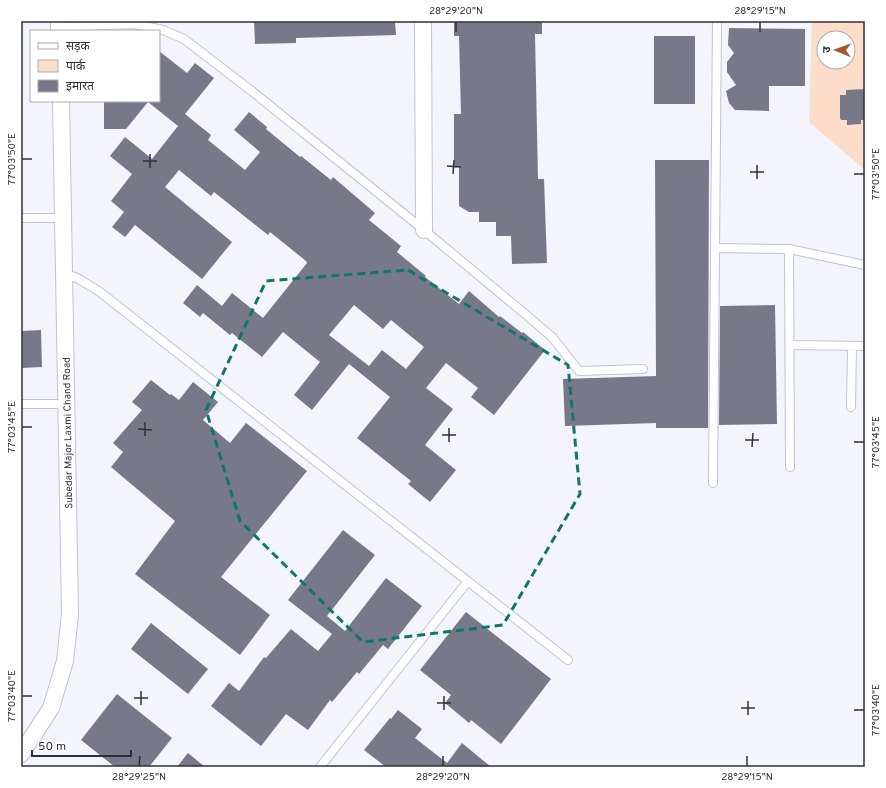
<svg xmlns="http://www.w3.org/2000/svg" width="886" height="788" font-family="Overpass,'Noto Sans Devanagari',sans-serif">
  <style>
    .green { fill: #fbddc9; fill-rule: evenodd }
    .building { fill: #78788b; fill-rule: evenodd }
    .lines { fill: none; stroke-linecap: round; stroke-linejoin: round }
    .service-casing { stroke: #c2c2d7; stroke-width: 10 }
    .minor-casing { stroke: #c2c2d7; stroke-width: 18 }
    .service { stroke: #fff; stroke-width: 8 }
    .minor { stroke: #fff; stroke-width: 16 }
    .marked { fill: none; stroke: #0f766e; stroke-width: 3; stroke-dasharray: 8 5; stroke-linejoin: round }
    .ticks { fill: none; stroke: #302f38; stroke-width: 1.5 }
    .labels { text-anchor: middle; stroke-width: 3; stroke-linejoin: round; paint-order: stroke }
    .street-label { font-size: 10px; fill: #302f38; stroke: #fff }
    .neatline { fill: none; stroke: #302f38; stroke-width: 1.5 }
    .ticks-label { font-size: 10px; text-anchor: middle; fill: #302f38 }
  </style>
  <rect width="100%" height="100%" fill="#f4f4fc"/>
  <path class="green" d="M812,21H865V170L809,122ZM824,38H848V62H824Z"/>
  <path class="building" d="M254,21H395L396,35L296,38V43L255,44Z
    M454,21H542V34H535L538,179H544L547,263L512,264L511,236H496V222H479V212H469L459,206V167H454V114H461L459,36H454Z
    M729,28L805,29V86H769V111L735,110L729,103L726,91L736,85L727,72V62L734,53L728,45Z
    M654,36H695V104H654Z
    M159,51L187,73L195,63L214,78L185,114L211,135L208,140L245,170L260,152L234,130L249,112L267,127L266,129L300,157L301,156L331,180L333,177L375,213L369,220L401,246L397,252L426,276L425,277L459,304L469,291L499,317L500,316L522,333L523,332L545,350L494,415L471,397L478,388L446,363L426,388L453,409L425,445L456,470L430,502L408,484L411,481L357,438L390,397L349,364L312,410L294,395L320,362L283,332L262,357L232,333L230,335L203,313L200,317L183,303L197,285L222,306L232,293L263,318L307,263L306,261L270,232L268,235L214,192L211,196L179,170L165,187L232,242L202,279L135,225L125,237L112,227L124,212L111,201L132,174L110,156L125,137L152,159L178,126L148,102L126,129H104V101H159ZM354,305L383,329L391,320L424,347L406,369L382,350L369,366L329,335Z
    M865,89V120H861V124L847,125V120H841L840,118V95H846V90Z
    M655,160H709L708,428H656V423L565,426L563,379L656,376Z
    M775,305L777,424L719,425L720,306Z
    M41,330L42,367L21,368V331Z
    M151,380L170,395L171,394L179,400L193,382L218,402L203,420L230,443L246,423L307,471L221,577L270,615L240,655L135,574L175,521L111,467L123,452L113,443L142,410L132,402Z
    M343,530L375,555L327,616L345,631L386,578L422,606L388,649L383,645L359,674L357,672L332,702L330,700L308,730L286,714L261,746L211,706L229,683L239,691L264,657L266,658L291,629L318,651L332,634L288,600Z
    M466,612L551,679L501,744L471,720L469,723L445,703L451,695L420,670Z
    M151,623L208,669L188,694L131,649Z
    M117,694L172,738L149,767H115L81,740Z
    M398,710L422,729L415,738L447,763L462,743L491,767H386L364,750L390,718L391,719Z
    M188,753L205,767H177Z"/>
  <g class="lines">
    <g class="service-casing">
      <path id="service" d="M59,27L134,24L163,30L184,39L253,92L424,230L524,313L552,337L579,371L643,369
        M21,218H63
        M715,248L789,249L790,467
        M789,249L865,265
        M64,273L79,279L100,292L568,660
        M790,345L865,346
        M21,404H66
        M851,407L852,346
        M713,483L717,21
        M320,767L468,581"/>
    </g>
    <g class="minor-casing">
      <path id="minor" d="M59,21V31
        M423,21L424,230
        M21,754L51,708L65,661L70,614L61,101"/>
    </g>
    <use href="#service" class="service"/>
    <use href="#minor" class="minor"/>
  </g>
  <path class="marked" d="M408,270L568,365L580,494L503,625L363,642L240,521L206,410L266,281Z"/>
  <path class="ticks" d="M456,32V22M760,32V22M22,159H32M143,161H157M447,166L461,167M150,168V154M750,172H764M453,174L454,160M854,174H864M757,179V165M22,427H32M138,429L152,430M442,435H456M145,436V422M745,440H759M449,442V428M854,442H864M752,447L753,433M22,696H32M134,698H148M437,703H451M141,705V691M741,708H755M444,710V696M854,710H864M748,715V701M139,766L140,756M443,766V756M747,766V756"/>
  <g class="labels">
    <g class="street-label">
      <text transform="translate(67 433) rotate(-91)" y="4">Subedar Major Laxmi Chand Road</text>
    </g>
  </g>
  <rect width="886" height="788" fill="none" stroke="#ffffff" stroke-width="44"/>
  <rect x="30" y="30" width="130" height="72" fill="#ffffff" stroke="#acacaf"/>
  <rect x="38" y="43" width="20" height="6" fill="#ffffff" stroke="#acacaf"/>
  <text x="66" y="50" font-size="12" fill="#302f38">सड़क</text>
  <rect x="38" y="60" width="20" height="12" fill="#fbddc9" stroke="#acacaf"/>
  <text x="66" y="70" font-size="12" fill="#302f38">पार्क</text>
  <rect x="38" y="80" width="20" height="12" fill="#78788b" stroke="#acacaf"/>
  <text x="66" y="90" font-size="12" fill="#302f38">इमारत</text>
  <g transform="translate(836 50) rotate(271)"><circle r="19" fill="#ffffff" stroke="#acacaf"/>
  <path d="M0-3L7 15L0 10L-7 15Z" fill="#9f5c2a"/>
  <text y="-6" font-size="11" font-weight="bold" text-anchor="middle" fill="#302f38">उ</text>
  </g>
  <path d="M32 750v6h99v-6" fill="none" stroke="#302f38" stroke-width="2"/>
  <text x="38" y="750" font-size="12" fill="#302f38" stroke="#ffffff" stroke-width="3" paint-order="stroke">50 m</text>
  <rect x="22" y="22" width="842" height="744" class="neatline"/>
  <g class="ticks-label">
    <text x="456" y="14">28°29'20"N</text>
    <text x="760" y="14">28°29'15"N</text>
    <text transform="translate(11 159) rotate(-90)" y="4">77°03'50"E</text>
    <text transform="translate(875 174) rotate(-90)" y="4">77°03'50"E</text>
    <text transform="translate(11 427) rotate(-90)" y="4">77°03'45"E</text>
    <text transform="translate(875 442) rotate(-90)" y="4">77°03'45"E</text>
    <text transform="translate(11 696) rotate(-90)" y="4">77°03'40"E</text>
    <text transform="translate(875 710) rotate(-90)" y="4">77°03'40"E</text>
    <text x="139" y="780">28°29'25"N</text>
    <text x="443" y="780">28°29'20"N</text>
    <text x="747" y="780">28°29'15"N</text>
  </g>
</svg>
